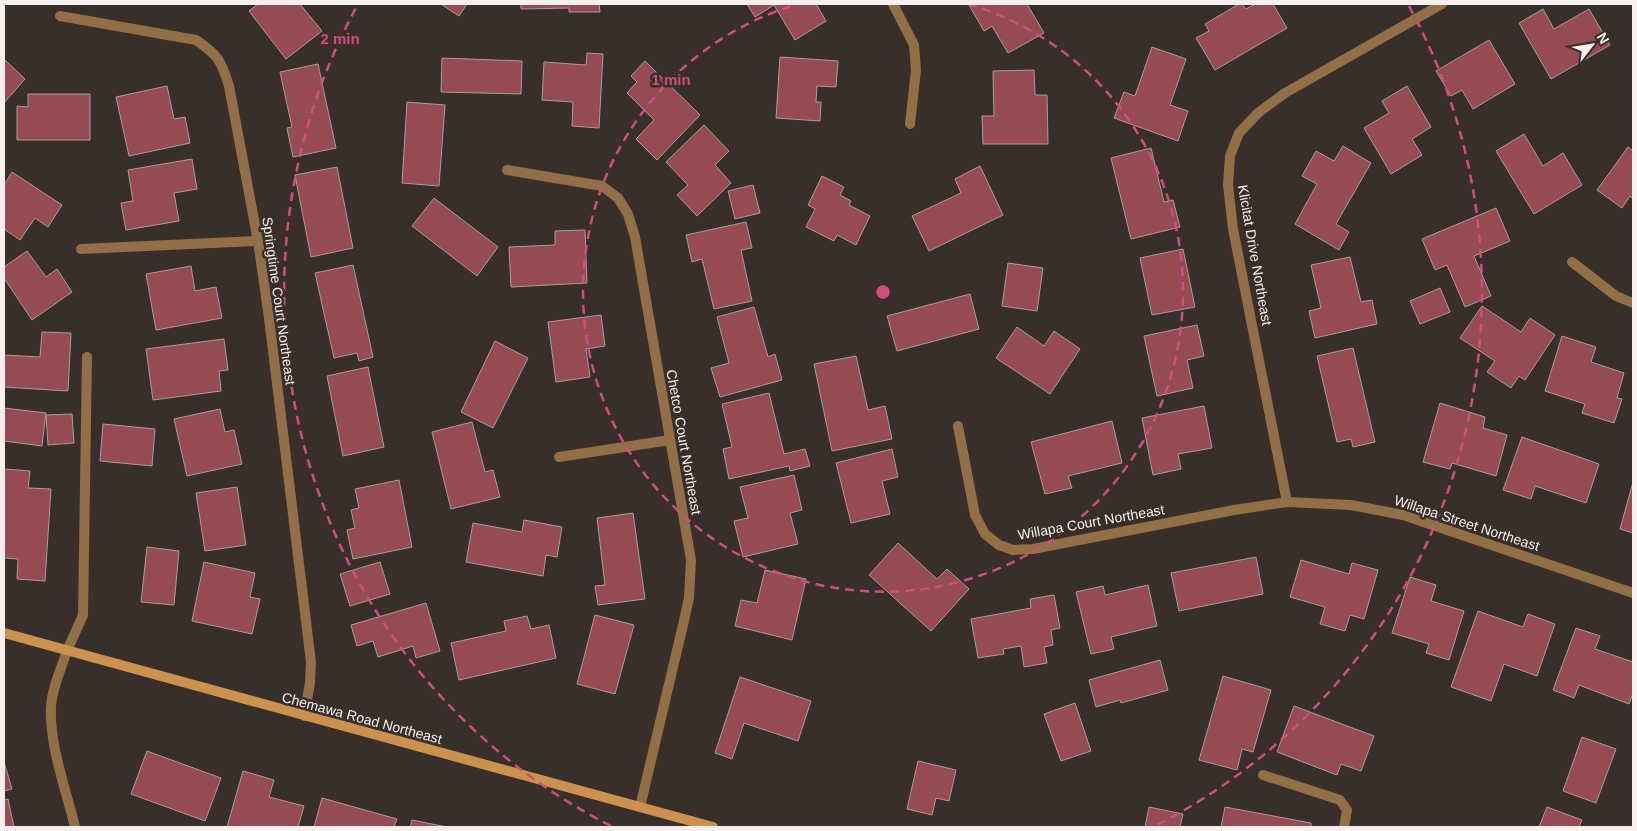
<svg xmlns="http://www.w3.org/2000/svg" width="1637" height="831" font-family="Helvetica,sans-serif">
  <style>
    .building { fill: #964b52; stroke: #ab9d9d }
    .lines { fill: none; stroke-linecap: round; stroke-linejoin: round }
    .service { stroke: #936f47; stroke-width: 10 }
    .minor { stroke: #936f47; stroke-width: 10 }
    .secondary { stroke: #cb914e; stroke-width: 10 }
    .ring { fill: none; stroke: #cf4e80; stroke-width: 2.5; stroke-dasharray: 9 6 }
    .labels { text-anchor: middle; stroke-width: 5; stroke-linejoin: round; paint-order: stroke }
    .street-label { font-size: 14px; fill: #f6efed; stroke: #382e2a }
    .centre { fill: #cf4e80; stroke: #382e2a; stroke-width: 2.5 }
    .ring-label { font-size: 15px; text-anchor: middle; font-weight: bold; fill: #cf4e80; stroke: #382e2a; stroke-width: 5; stroke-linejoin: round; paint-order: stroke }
  </style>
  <rect width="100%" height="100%" fill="#382e2a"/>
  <path class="building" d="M258,4H300L322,31L286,59L249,11Z
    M441,4H467L459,16Z
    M521,4H599L600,12H569V8L521,9Z
    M747,4H816L826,21L795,40L774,5L755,17Z
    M971,4H1027L1044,33L1008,53L992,26L984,31L969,5Z
    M1239,4H1242L1246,9L1255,4H1273L1287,28L1215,70L1196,38L1209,31L1205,24Z
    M1543,9L1554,29L1589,9L1610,45L1551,79L1519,23Z
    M1489,40L1515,84L1473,109L1462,90L1451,96L1436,71Z
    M1152,47L1186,59L1170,105L1188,111L1178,141L1114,118L1124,92L1135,96Z
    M587,53L603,54L599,128L572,126L573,102L542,100L544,62L586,65Z
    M780,57L838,61L836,87L817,86L816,102H821L820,121L776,118Z
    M442,58L522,61L521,94L441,92Z
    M4,59L25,79L4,103Z
    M645,61L700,115L657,160L636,139L654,120L627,93L637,82L631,76Z
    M318,64L336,148L293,157L287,128L292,127L280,72Z
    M1034,70L1035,95H1047L1048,144H983L982,116H994L993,71Z
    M167,86L174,119L185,117L190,143L129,156L116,97Z
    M1407,86L1431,127L1412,139L1422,155L1391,174L1364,128L1389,113L1382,101Z
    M28,94H90V140H17V106L28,107Z
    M407,102L445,105L439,186L402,183Z
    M704,125L729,151L715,165L731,183L697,216L677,195L688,185L666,162Z
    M1524,134L1543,166L1563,153L1582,185L1534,214L1496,151Z
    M1343,146L1371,163L1336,224L1349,232L1339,250L1295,224L1317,184L1302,176L1316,151L1334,161Z
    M1628,147L1632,150L1633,148V199L1630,196L1622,208L1597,190Z
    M1151,148L1164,202L1173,200L1180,227L1131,239L1111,158Z
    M192,159L197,189L174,193L179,221L126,230L121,203L133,201L128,170Z
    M980,166L1003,215L929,251L912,216L961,193L955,179Z
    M337,167L353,248L311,257L295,175Z
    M12,172L62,205L48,227L35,218L20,240L4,229V185Z
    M822,176L844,187L840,195L851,201L849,205L870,216L856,245L837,235L834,241L806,227L815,209L808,205Z
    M753,185L760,213L735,219L728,191Z
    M434,198L498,247L477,276L412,226Z
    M1496,208L1510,241L1474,256L1491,296L1465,307L1447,265L1435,270L1422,239Z
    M746,222L752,248L741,250L752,301L714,309L702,259L692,262L686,235Z
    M585,230L587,283L511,287L509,247L555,245V231Z
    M1183,249L1195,307L1152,315L1140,258Z
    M27,251L46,277L57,269L72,292L32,320L4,278V267Z
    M1350,257L1361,302L1372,300L1377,324L1315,338L1309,311L1321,308L1311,265Z
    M1008,263L1043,268L1037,311L1002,306Z
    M353,265L373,357L359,361L357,353L334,358L315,273Z
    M191,266L195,291L216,287L222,318L156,330L146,274Z
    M1440,288L1450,312L1420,324L1410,301Z
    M970,294L979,329L897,351L887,316Z
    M1482,306L1521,332L1530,318L1555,335L1525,380L1519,376L1511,388L1487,372L1495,361L1460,338Z
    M754,307L768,357L775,354L782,380L720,397L711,368L729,363L717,317Z
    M601,315L605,346L586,349L590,377L556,382L548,322Z
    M1197,325L1204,356L1187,360L1193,388L1157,396L1144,336Z
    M1017,327L1044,346L1054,331L1080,349L1050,394L996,358Z
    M42,332L71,333L68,391L4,387V355L40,357Z
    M1562,336L1596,347L1591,362L1624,373L1617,398L1622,399L1614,423L1582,413L1585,404L1545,391Z
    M224,339L228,370L219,371L221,391L153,400L146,349Z
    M495,341L528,358L493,428L461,412Z
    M1353,348L1375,442L1353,447L1351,439L1337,442L1317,356Z
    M856,356L868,410L885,406L892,439L832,451L814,364Z
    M368,367L384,447L343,456L327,376Z
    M769,393L784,454L805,449L810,466L790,471L789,466L729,479L723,449L732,447L722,404Z
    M1440,403L1485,417L1483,428L1507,435L1496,476L1452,463L1450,469L1423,462Z
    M1204,406L1212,448L1178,454L1181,469L1153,475L1142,418Z
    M4,408L46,413L42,446L4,441Z
    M220,409L225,432L234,430L242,464L187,476L174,419Z
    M72,414L74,443L48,445L46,415Z
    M1112,421L1122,463L1068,476L1072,488L1045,494L1031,442Z
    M472,422L485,472L493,470L500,497L451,509L432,432Z
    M103,424L155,429L152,466L100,461Z
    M1522,437L1599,464L1586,503L1535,486L1531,499L1503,490Z
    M892,449L898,477L882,481L890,514L851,523L836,463Z
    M4,469L30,471L28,488L51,489L45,581L17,579L18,559L4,558Z
    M794,475L802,510L790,513L798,544L743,557L734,521L748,518L740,487Z
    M399,480L412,547L353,559L347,530L355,528L351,510L359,508L355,489Z
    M1633,482V533L1620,529Z
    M237,487L246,545L205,551L196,493Z
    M633,513L645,599L598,605L595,586L605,585L597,518Z
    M524,520L562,527L557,557L546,555L543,576L466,562L473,523L522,532Z
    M898,543L937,579L947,569L969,589L931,631L869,575Z
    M147,547L179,551L174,605L141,602Z
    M1256,557L1263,594L1179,611L1171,573Z
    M1301,560L1349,574L1352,563L1378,570L1364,619L1350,615L1345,631L1320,624L1325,607L1290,597Z
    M204,562L255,573L250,597L260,599L252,634L192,621Z
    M380,562L390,594L350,606L340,574Z
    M765,570L806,579L792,640L735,626L741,600L757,603Z
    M1410,577L1436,585L1431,601L1464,611L1449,660L1426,653L1429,644L1392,633Z
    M1148,585L1157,626L1111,637L1114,649L1091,654L1076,592L1103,586L1105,595Z
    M1054,595L1060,628L1051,630L1053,645L1044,647L1047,663L1024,667L1021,646L1003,649L1004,654L978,658L971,619L1031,608L1030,599Z
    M426,603L440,651L416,658L413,646L378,657L373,641L357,646L351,625Z
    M1478,611L1523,627L1528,614L1555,624L1537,676L1504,664L1491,701L1451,687Z
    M595,615L634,625L615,694L577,684Z
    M527,616L531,629L549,625L556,658L459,680L451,643L506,631L504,621Z
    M1576,628L1600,636L1595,649L1633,662V693L1629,704L1579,685L1574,698L1553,690Z
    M1160,660L1168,690L1121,703L1120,700L1096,707L1089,680Z
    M1223,676L1271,690L1253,752L1242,749L1237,770L1199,760Z
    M740,677L811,701L798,741L744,723L732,759L715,753Z
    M1075,703L1091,751L1061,761L1044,714Z
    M1294,706L1374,736L1361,771L1341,764L1337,775L1277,752Z
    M1582,737L1616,749L1596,803L1563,791Z
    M147,751L221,778L205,821L131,794Z
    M918,761L956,770L949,801L936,798L932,815L907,809Z
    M4,762L12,789L4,791Z
    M243,771L274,780L269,797L304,806L298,827H227Z
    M322,798L397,819L394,827H314Z
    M8,799L14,827H4V800Z
    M1149,807L1183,814L1180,827H1145Z
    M1225,807L1311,823V827H1221Z
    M1547,807L1582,820L1579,827H1539Z
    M412,820L447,827H410Z"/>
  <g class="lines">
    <path class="service" d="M81,249L258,241
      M67,651L83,615L87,357"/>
    <path class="minor" d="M893,4L914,45L916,70L910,124
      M60,16L196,40C218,55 221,60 229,86L258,241L269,318L311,662L310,683L304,716
      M507,170L602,186L618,198L628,214L635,237L691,560L689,598L683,625L640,807
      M1572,262L1616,296L1633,303
      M958,426L975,515L985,534L999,545L1013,550L1033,549L1234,510L1287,502L1351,505L1403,515L1633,593
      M559,457L670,440
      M1287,502L1233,229L1228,185L1230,156L1239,133L1258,113L1285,93L1442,4
      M67,651C61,669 52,688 51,707C49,744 66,790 75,827
      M1263,775L1340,800L1347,810L1344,827"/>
    <path class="secondary" d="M4,633L713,827"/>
  </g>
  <g class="ring">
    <path d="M968 4A300 300 0 1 1 798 4"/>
    <path d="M611 826A599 599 0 0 1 357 6M1409 6A599 599 0 0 1 1155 826"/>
  </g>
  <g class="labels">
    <g class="street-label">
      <text transform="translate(1255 255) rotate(80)" y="5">Klicitat Drive Northeast</text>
      <text transform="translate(279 301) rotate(82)" y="5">Springtime Court Northeast</text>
      <text transform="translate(684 442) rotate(80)" y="5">Chetco Court Northeast</text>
      <text transform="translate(1091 522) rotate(-10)" y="5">Willapa Court Northeast</text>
      <text transform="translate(1467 523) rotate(18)" y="5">Willapa Street Northeast</text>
      <text transform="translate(362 718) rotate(15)" y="5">Chemawa Road Northeast</text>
    </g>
  </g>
  <circle cx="883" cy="292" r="8" class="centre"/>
  <g class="ring-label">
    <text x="340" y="44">2 min</text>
    <text x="671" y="85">1 min</text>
  </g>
  <rect width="1637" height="831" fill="none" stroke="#f6efed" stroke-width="10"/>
  <g transform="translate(1592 45) rotate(59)" stroke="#382e2a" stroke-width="4" paint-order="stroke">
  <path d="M0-4L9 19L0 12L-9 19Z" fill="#f6efed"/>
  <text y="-8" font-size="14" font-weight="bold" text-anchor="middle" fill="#f6efed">N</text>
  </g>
</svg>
